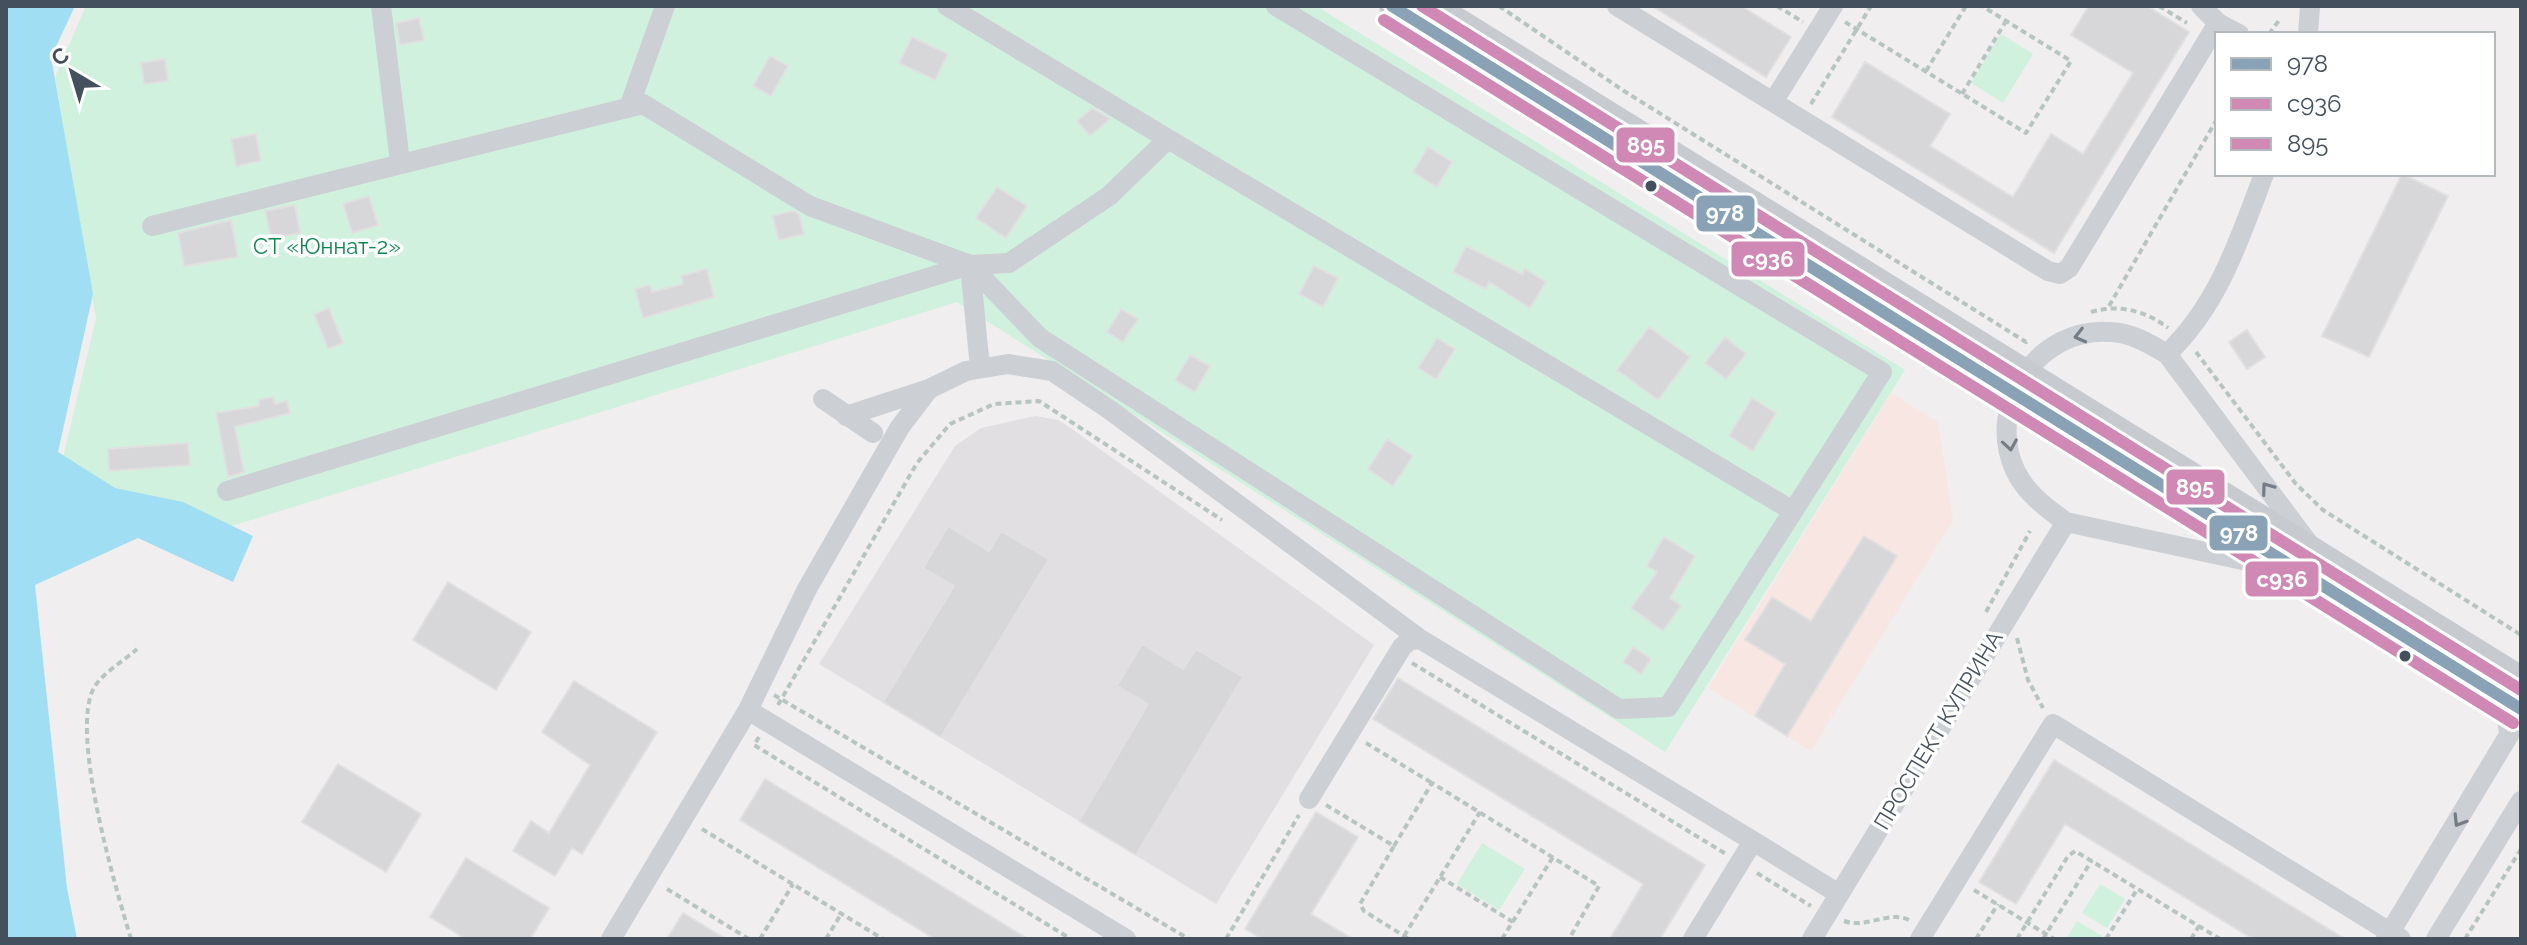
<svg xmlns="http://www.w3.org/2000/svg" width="2527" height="945" font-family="Raleway,sans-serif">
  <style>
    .education { fill: #e1dfe1 }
    .medical { fill: #f8e6e3 }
    .green { fill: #d0f1de }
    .water { fill: #a0def4 }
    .building { fill: #d7d6d9; stroke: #e1e0e1; stroke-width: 2 }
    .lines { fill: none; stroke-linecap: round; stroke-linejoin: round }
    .path { stroke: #b7c5c2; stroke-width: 4; stroke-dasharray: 6 4; stroke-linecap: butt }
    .minor { stroke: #cccfd3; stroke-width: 20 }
    .major { stroke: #c7cacf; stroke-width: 26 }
    .bus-1-casing { stroke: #fff; stroke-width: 18 }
    .bus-2-casing { stroke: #fff; stroke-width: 18 }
    .bus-3-casing { stroke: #fff; stroke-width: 18 }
    .bus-1 { stroke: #89a2b6; stroke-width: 12 }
    .bus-2 { stroke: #d088b5; stroke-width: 12 }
    .bus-3 { stroke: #d088b5; stroke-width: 12 }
    .oneway { stroke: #747c86 }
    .bus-dot { fill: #44505d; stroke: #fff; stroke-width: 3 }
    .labels { text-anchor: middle; stroke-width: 7; stroke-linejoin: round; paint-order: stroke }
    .park-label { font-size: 22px; fill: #0c874f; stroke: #fff }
    .street-label { font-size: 22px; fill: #44505d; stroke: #fff }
    .line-badge { stroke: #fff; stroke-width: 3 }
    .badge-label { font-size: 22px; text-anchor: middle; font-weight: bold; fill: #fff }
  </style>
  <rect width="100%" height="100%" fill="#f0eeee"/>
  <path class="education" d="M1035,416L1058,420L1072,429L1374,645L1216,904L819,664L955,446L981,428Z"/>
  <path class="medical" d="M1891,393L1938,422L1953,520L1811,751L1708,688Z"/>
  <path class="green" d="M86,6H1316L1905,370L1665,752L957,302L225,528L105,488L62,462L96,318L55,77Z
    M2001,34L2033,54L2003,103L1971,83Z
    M1482,843L1525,869L1499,910L1457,884Z
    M2100,884L2125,899L2107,928L2082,913Z
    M2077,921L2102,936L2100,939H2066Z"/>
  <path class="water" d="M6,6H75L51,57L93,294L58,452L115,488L183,502L253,536L233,582L138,538L35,585L67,888L77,939H6Z"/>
  <path class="building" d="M1652,6H1741L1791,37L1766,77Z
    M2089,6H2147L2189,32L2054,253L1832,117L1865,62L1950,114L1930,146L2013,197L2051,134L2083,154L2133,73L2071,35Z
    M419,18L424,40L400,45L396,23Z
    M912,37L948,54L935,80L899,63Z
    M770,56L788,66L771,96L753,86Z
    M165,59L168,81L144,84L141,63Z
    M1092,108L1110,119L1090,136L1077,121Z
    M256,134L261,161L236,166L231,139Z
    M1428,147L1452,162L1437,187L1413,172Z
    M2402,174L2448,196L2369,357L2322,336Z
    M997,187L1027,206L1006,238L976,218Z
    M369,196L378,225L352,233L343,204Z
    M295,205L300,233L271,238L265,211Z
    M793,211L799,214L804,234L779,240L772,216Z
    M231,220L238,257L184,266L178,233Z
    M1466,246L1522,274L1525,269L1546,282L1530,308L1489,282L1486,289L1453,272Z
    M1314,266L1338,278L1323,307L1299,294Z
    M707,269L714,297L643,318L635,289L650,285L652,292L683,284L681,276Z
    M329,308L343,343L328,349L314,314Z
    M1121,309L1138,319L1123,342L1107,332Z
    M1649,327L1690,357L1658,400L1617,370Z
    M2247,330L2265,357L2247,369L2229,342Z
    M1725,337L1746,354L1726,379L1705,363Z
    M1437,338L1455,349L1436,379L1418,368Z
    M1190,355L1210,366L1195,392L1175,380Z
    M273,397L275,404L287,401L290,413L235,427L244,472L228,477L216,413L259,406L258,400Z
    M1752,398L1776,413L1753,451L1729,436Z
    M1387,439L1413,456L1393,486L1368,469Z
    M188,443L190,465L109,471L108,449Z
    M948,526L989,551L1001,531L1049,559L941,737L883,702L954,586L923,568Z
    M1864,536L1897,556L1787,736L1755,716L1785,664L1745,640L1772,597L1811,621Z
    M1664,537L1695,556L1670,598L1681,606L1663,631L1631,608L1657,572L1647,566Z
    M448,582L531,632L496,690L413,640Z
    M1142,644L1183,669L1196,649L1243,677L1136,855L1079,821L1148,704L1117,686Z
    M1633,647L1651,659L1641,674L1623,662Z
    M1398,678L1705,865L1660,939H1610L1643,884L1373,719Z
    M574,681L657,732L582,854L572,848L555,876L513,851L531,821L549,833L590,765L542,732Z
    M2054,760L2296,909L2345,939H2253L2065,824L2016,904L1979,882Z
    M338,764L421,814L386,872L302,822Z
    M765,779L886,852L1028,939H935L740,820Z
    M1316,812L1358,837L1311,914L1353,939H1262L1245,929Z
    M466,858L549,908L530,939H466L430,917Z
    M683,913L726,939H667Z"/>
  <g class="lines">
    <path class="path" d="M1499,6L1624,91L2026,342L2029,339
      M1777,6L1803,22
      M2159,6L2187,23
      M1845,22L2026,133L2071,61L1982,6
      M2269,34L2280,19
      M1926,71L1966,6
      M1962,94L2006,21
      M1811,104L1871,6
      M2109,306L2217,119
      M2091,312C2118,304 2145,310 2168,328
      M2196,352L2296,484L2323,510L2521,635
      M1986,612L2030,531
      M2017,638L2028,680L2043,708
      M1412,663L1726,854
      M774,695L1189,939
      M778,705L917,463L950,424L994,404L1039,401L1222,520
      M759,737L754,745L1071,939
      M1366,743L1432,783
      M1326,805L1394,846L1360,904L1364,911L1409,939
      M702,829L883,939
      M1394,846L1432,783L1599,886L1569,939
      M1757,873L1811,906
      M1440,877L1513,922
      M667,889L749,939
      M1974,890L2054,939
      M1844,921C1866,929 1889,910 1909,920
      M1404,936L1480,812
      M131,939C116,889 68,729 95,686C104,672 125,660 137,649
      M760,939L793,884
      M826,939L841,914
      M1226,939L1299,815
      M1502,939L1553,857
      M1976,939L1998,904
      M2017,939L2068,856L2075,851L2220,939
      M2043,939L2092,860
      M2106,939L2138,888
      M2191,939L2199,926
      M2465,939L2521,849"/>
    <path class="minor" d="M381,6L400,162
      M1617,6L1773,102L1833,6
      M2201,6L2218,23L2239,34
      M2308,34L2310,6
      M1773,102L2048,271L2060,274L2069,268L2218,23
      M629,107L665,6
      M1168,139L1793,511
      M152,226L643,104L810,206L970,265L1009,263L1109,196L1168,139L947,6
      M970,265L980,368
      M2167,354C2219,304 2239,240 2264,174
      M823,399L873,433
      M846,416L929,389
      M227,491L970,265L1040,338L1619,709L1668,707L1882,372L1276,6
      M2294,571L2066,522C2046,508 2025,492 2015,470C1985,404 2039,326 2111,332C2132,333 2150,344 2167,354L2309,544
      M748,710L807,589L900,427L929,389L966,371L1008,364L1052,371L1110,410L1420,639
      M1309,799L1402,647L1410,640L1420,639L1753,841L1693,939
      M1753,841L1839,894
      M611,939L748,710L1126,939
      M1812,939L2066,522
      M1920,939L2053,724L2401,939
      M2386,939L2509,735L2506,707L2496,693
      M2436,939L2521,801"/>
    <path class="major" d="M1392,6L2521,709
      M1434,6L2521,679"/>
    <g class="bus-1-casing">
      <path id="bus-1" d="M1392,6L2521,709"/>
    </g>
    <g class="bus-2-casing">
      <path id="bus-2" d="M1384,20L2513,723"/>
    </g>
    <g class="bus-3-casing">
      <path id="bus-3" d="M1422,6L2521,690"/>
    </g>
    <use href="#bus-1" class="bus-1"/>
    <use href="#bus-2" class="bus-2"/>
    <use href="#bus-3" class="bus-3"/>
  </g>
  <defs><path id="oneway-chevron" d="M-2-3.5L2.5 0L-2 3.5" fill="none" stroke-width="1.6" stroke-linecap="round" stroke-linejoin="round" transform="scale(2)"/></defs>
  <g class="oneway">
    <use href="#oneway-chevron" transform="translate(2080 336) rotate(166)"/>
    <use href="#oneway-chevron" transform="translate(2010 445) rotate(81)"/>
    <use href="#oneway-chevron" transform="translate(2267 488) rotate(-126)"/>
    <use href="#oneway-chevron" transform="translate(2459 821) rotate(122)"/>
  </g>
  <g class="bus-dot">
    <circle cx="1651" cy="186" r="7"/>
    <circle cx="2405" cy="656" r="7"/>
  </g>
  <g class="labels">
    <g class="park-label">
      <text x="327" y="254">СТ «Юннат-2»</text>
    </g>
    <g class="street-label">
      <text transform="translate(1938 730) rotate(-59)" y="8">ПРОСПЕКТ КУПРИНА</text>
    </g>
  </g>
  <g class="line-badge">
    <rect x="1615" y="126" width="61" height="38" rx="8" fill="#d088b5"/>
    <rect x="1695" y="194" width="61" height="39" rx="8" fill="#89a2b6"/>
    <rect x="1730" y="240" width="76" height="38" rx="8" fill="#d088b5"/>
    <rect x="2165" y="468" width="61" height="38" rx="8" fill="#d088b5"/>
    <rect x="2208" y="514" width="61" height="38" rx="8" fill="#89a2b6"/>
    <rect x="2244" y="560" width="76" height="38" rx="8" fill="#d088b5"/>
  </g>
  <g class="badge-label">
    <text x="1646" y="153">895</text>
    <text x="1725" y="221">978</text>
    <text x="1768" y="267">с936</text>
    <text x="2195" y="495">895</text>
    <text x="2239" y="541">978</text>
    <text x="2282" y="587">с936</text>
  </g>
  <rect width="2527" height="945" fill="none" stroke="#44505d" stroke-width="16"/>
  <rect x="2215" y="32" width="280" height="144" fill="#ffffff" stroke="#b4b9be" stroke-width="2"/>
  <rect x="2231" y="58" width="40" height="12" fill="#89a2b6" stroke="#b4b9be" stroke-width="2"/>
  <text x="2287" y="72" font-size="24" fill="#44505d">978</text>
  <rect x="2231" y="98" width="40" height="12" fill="#d088b5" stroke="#b4b9be" stroke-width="2"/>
  <text x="2287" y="112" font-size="24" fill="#44505d">с936</text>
  <rect x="2231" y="138" width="40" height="12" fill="#d088b5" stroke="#b4b9be" stroke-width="2"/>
  <text x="2287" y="152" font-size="24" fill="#44505d">895</text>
  <g transform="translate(72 72) rotate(322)" stroke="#ffffff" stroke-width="6" paint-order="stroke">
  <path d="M0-6L14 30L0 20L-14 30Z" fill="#44505d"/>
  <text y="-12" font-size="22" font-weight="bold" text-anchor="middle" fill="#44505d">С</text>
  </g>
</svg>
